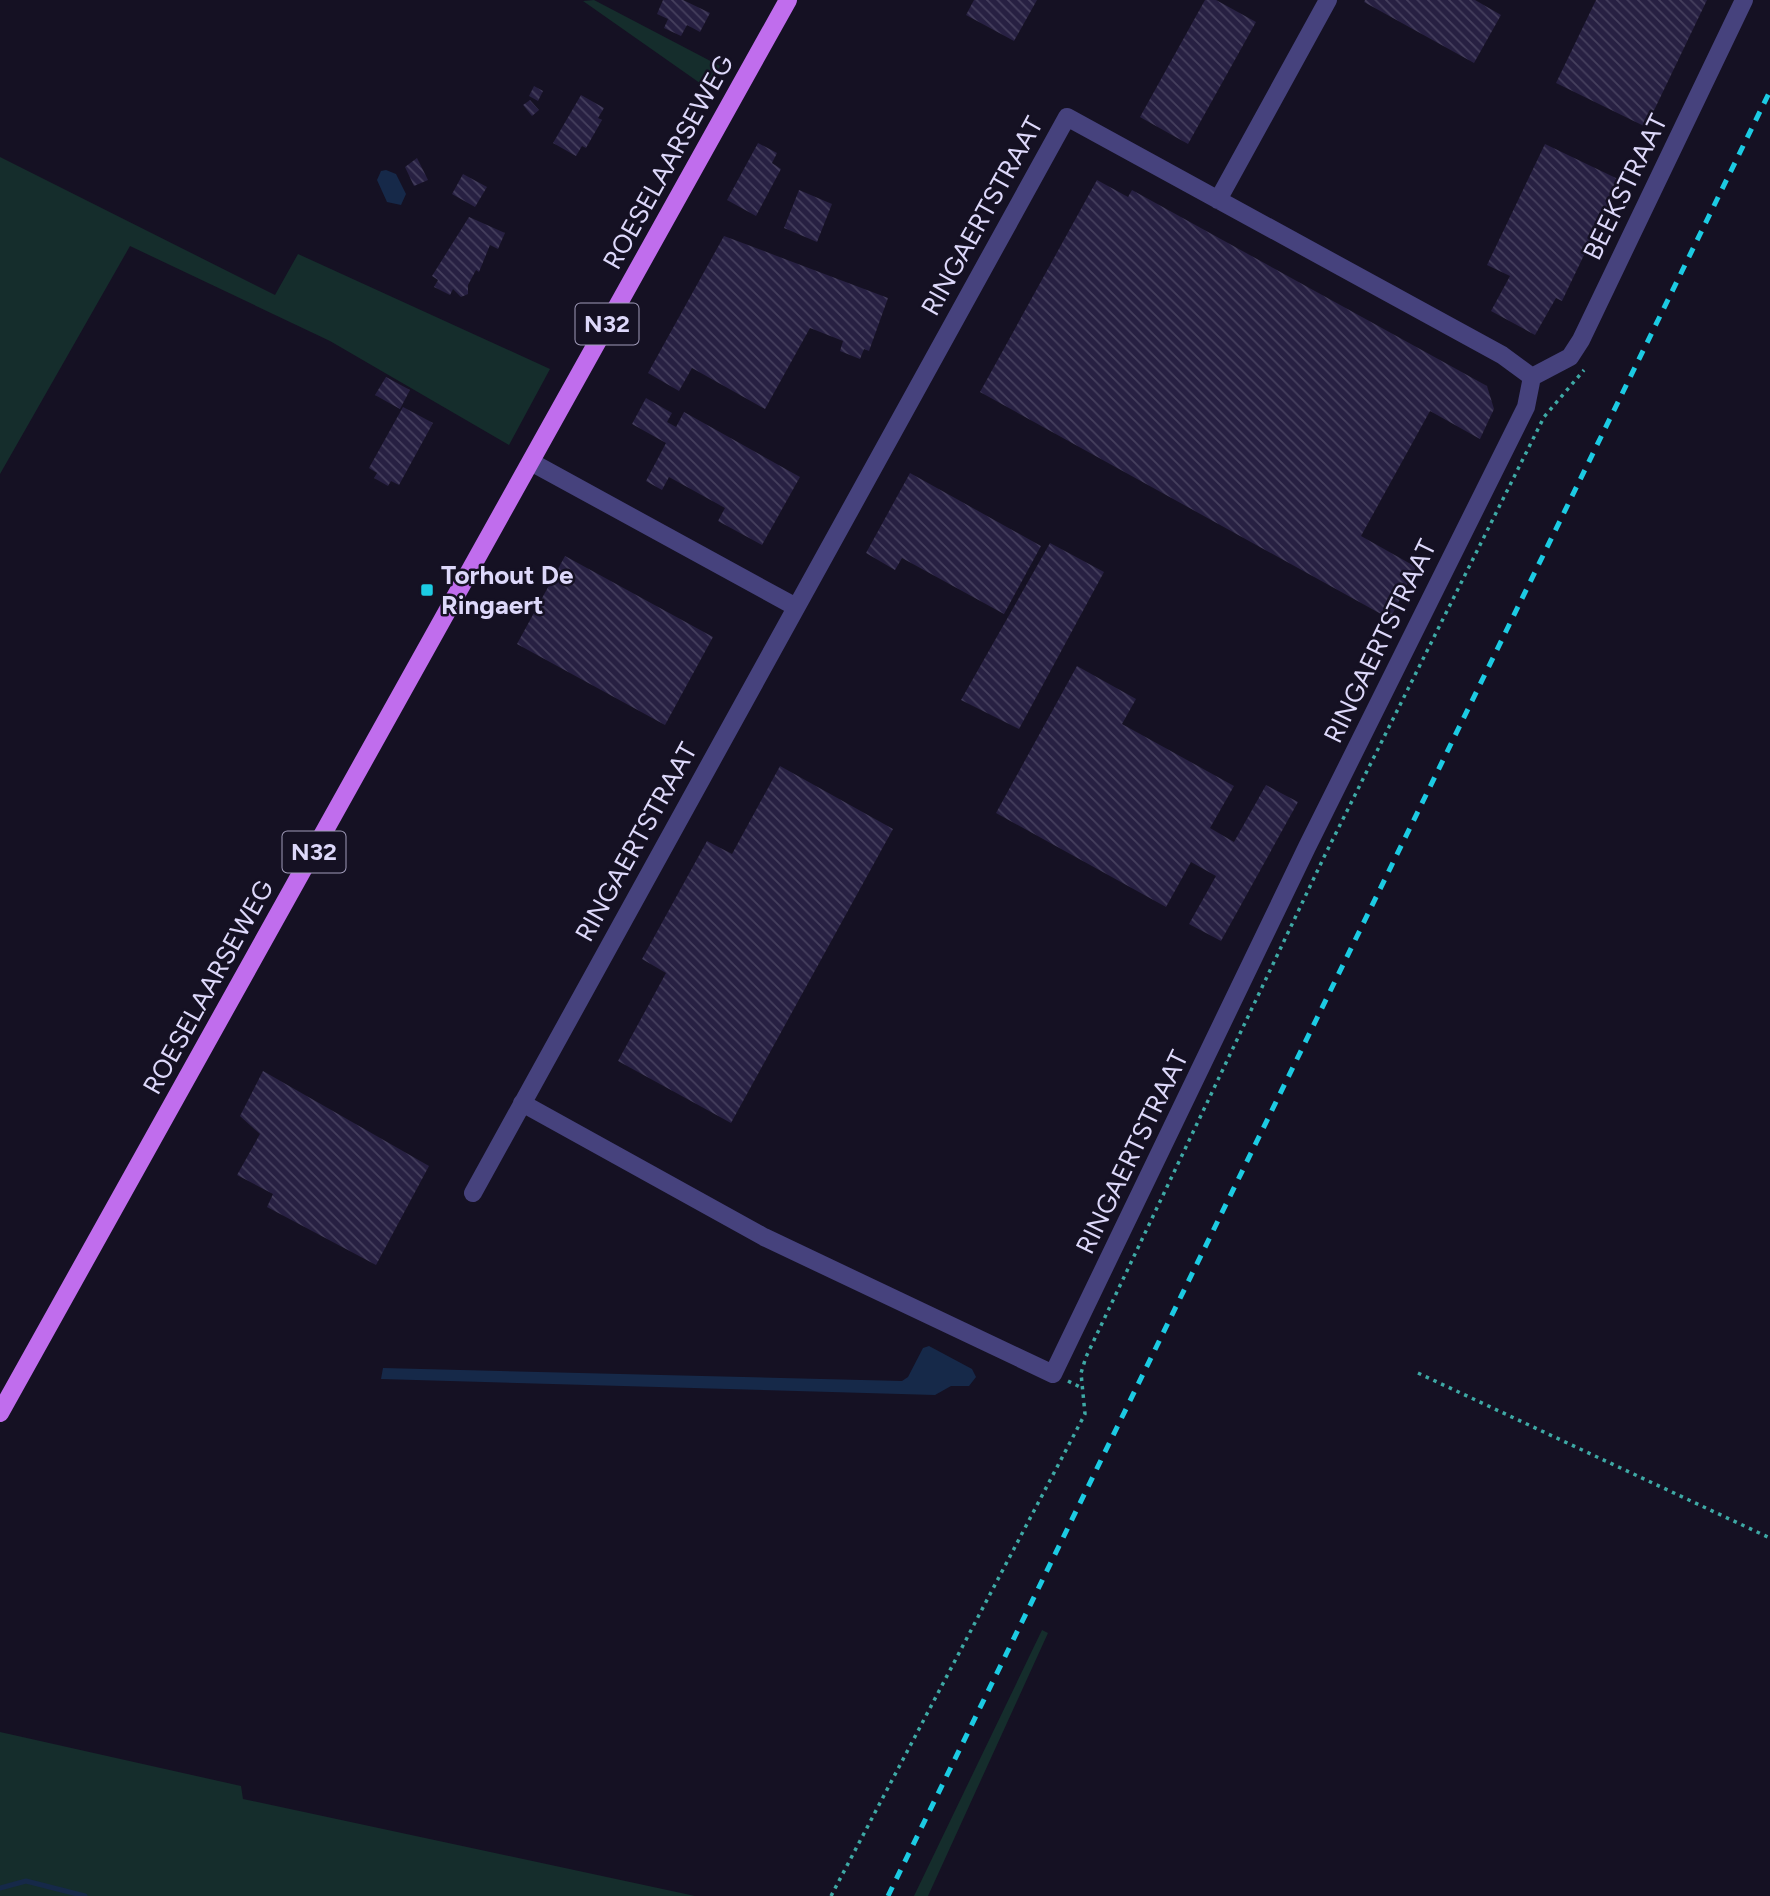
<svg xmlns="http://www.w3.org/2000/svg" width="1770" height="1896" font-family="Figtree,sans-serif">
  <style>
    .green { fill: #152d2c }
    .water { fill: #162949 }
    .lines { fill: none; stroke-linecap: round; stroke-linejoin: round }
    .stream { stroke: #162949; stroke-width: 5 }
    .building { fill: url(#building-back-hatch) }
    .path { stroke: #3ea9a5; stroke-width: 3.5; stroke-dasharray: 3.5 5; stroke-linecap: butt }
    .street { stroke: #46427d; stroke-width: 18 }
    .primary { stroke: #c06ded; stroke-width: 18 }
    .rail { stroke: #1ccbe3; stroke-width: 5; stroke-dasharray: 10 9; stroke-linecap: butt }
    .poi-dot { fill: #1ccbe3; stroke: #151123; stroke-width: 2.5 }
    .labels { text-anchor: middle; stroke-width: 5; stroke-linejoin: round; paint-order: stroke }
    .shield { fill: #151123; stroke: #a19cba; stroke-width: 2 }
    .shield-label { font-size: 24px; font-weight: bold; fill: #ddd8fa }
    .street-label { font-size: 26px; fill: #ddd8fa; stroke: #151123 }
    .poi-label { font-size: 26px; font-weight: bold; fill: #ddd8fa; stroke: #151123; text-anchor: start }
  </style>
  <defs>
    <pattern id="building-back-hatch" width="6" height="6" patternUnits="userSpaceOnUse" patternTransform="scale(1.75)"><rect width="6" height="6" fill="#272042"/><path d="M-1 5l2 2M0 0l6 6M5-1l2 2" fill="none" stroke="#46405e"/></pattern>
  </defs>
  <rect width="100%" height="100%" fill="#151123"/>
  <path class="green" d="M594,0L720,66L707,88L583,1Z
    M0,157L275,295L298,254L550,369L509,445L330,341L130,246L0,474Z
    M1042,1630L1048,1633L928,1896H914Z
    M0,1732L241,1786L243,1799L695,1896H0Z"/>
  <path class="water" d="M386,170L396,174L406,194L401,205L387,202L377,180L381,171Z
    M929,1346L972,1369L976,1377L969,1386H951L935,1395L381,1379L383,1368L902,1381L908,1377L923,1348Z"/>
  <g class="lines">
    <path class="stream" d="M0,1888L26,1881L85,1896"/>
  </g>
  <path class="building" d="M663,0H683L710,13L700,32L687,25L681,36L664,28L668,19L657,14Z
    M974,0H1037L1014,41L966,15Z
    M1205,0H1216L1256,22L1188,144L1140,117Z
    M1365,0H1475L1501,15L1474,63L1364,2Z
    M1596,0H1707L1646,127L1556,83Z
    M534,86L543,91L538,101L529,96Z
    M581,95L604,108L598,118L602,120L586,148L582,146L576,156L553,143Z
    M530,100L539,110L532,116L523,105Z
    M758,143L777,153L772,163L781,169L756,216L727,200Z
    M1545,144L1620,180L1562,301L1556,298L1535,335L1491,311L1510,276L1487,265Z
    M417,158L428,180L414,186L405,167Z
    M463,174L487,187L475,207L452,194Z
    M1097,180L1128,197L1132,190L1487,386L1494,409L1480,439L1430,411L1361,536L1416,567L1390,619L980,392Z
    M799,190L832,204L817,242L784,228Z
    M469,217L505,233L498,249L490,245L479,272L476,270L468,285V294L461,297L453,289L450,295L434,287L438,280L432,276Z
    M724,236L888,298L869,351L864,349L860,359L840,351L843,341L810,328L765,409L692,368L679,391L648,373Z
    M386,377L410,390L400,409L375,395Z
    M646,398L672,413L667,422L676,427L684,412L800,477L762,545L718,521L725,508L669,477L662,490L646,481L666,443L632,424Z
    M403,407L433,423L399,485L391,481L388,486L374,478L377,473L369,468Z
    M910,473L1041,546L1004,614L902,558L895,570L866,553Z
    M1050,543L1104,572L1019,729L961,700Z
    M565,556L713,637L665,725L517,644Z
    M1077,666L1136,699L1122,724L1234,786L1210,828L1234,842L1266,785L1298,802L1221,941L1189,924L1216,876L1191,862L1166,907L996,813Z
    M780,766L893,829L731,1123L618,1061L666,973L642,959L707,841L732,854Z
    M263,1071L429,1166L376,1265L267,1207L273,1194L237,1175L260,1134L240,1116Z"/>
  <g class="lines">
    <path class="path" d="M1418,1373L1770,1538
      M1068,1381L1082,1388
      M831,1896L1085,1414L1081,1373L1086,1357L1324,857L1544,417L1584,370"/>
    <path class="street" d="M1218,200L1328,0
      M1532,377L1570,357L1581,340L1744,0
      M531,462L796,607
      M522,1103L764,1237L1053,1374L1307,847L1526,407L1532,377
      M473,1193L1067,117L1502,355L1532,377"/>
    <path class="primary" d="M0,1413L788,0"/>
    <path class="rail" d="M888,1896L1770,91"/>
  </g>
  <rect class="poi-dot" x="420" y="583" width="14" height="14" rx="3.5"/>
  <g class="labels">
    <g class="shield">
      <rect x="575.5" y="303.5" width="63" height="41" rx="5"/>
      <rect x="282.5" y="831.5" width="63" height="41" rx="5"/>
    </g>
    <g class="shield-label">
      <text x="607" y="332">N32</text>
      <text x="314" y="860">N32</text>
    </g>
    <g class="street-label">
      <text transform="translate(668 162) rotate(-61)" y="9">ROESELAARSEWEG</text>
      <text transform="translate(1625 187) rotate(-64)" y="9">BEEKSTRAAT</text>
      <text transform="translate(982 216) rotate(-61)" y="9">RINGAERTSTRAAT</text>
      <text transform="translate(1380 641) rotate(-64)" y="9">RINGAERTSTRAAT</text>
      <text transform="translate(636 842) rotate(-61)" y="9">RINGAERTSTRAAT</text>
      <text transform="translate(208 987) rotate(-61)" y="9">ROESELAARSEWEG</text>
      <text transform="translate(1132 1152) rotate(-64)" y="9">RINGAERTSTRAAT</text>
    </g>
    <g class="poi-label">
      <text x="441" y="584">Torhout De<tspan x="441" dy="30">Ringaert</tspan></text>
    </g>
  </g>
</svg>
